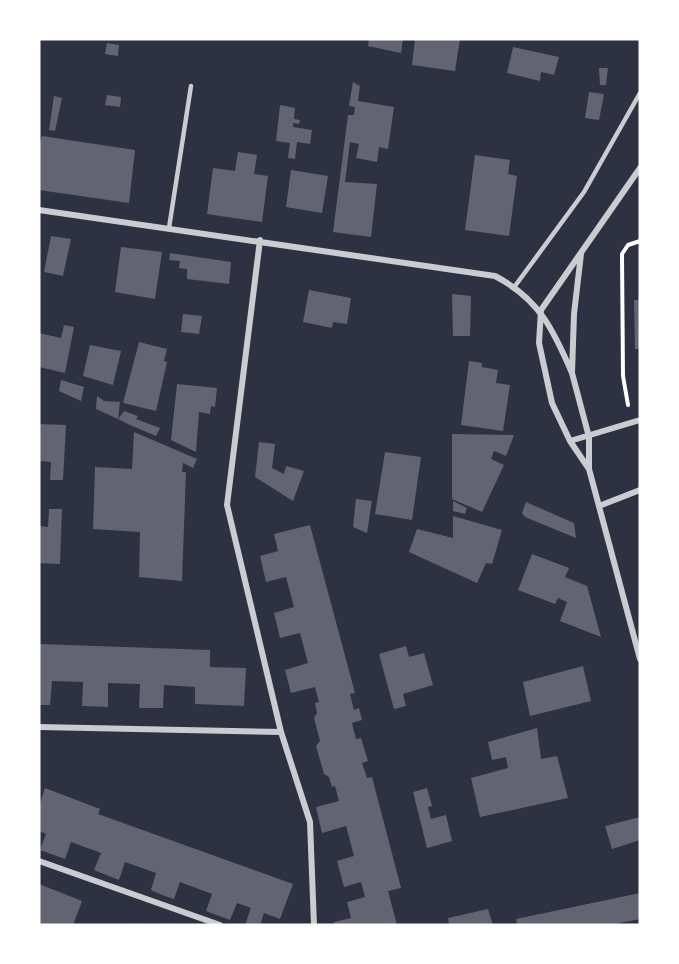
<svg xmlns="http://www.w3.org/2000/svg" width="679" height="964" font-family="Rubik,sans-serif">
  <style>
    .building { fill: #626471 }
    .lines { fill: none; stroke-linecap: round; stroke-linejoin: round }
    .path { stroke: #fff; stroke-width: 4 }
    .service { stroke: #caccd0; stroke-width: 4.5 }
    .minor { stroke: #caccd0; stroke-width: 6 }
  </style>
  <rect width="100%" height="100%" fill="#2d3142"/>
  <path class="building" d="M369,39H403L401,53L368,46Z
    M415,39H460L455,71L412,65Z
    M107,43L119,45L118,56L105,54Z
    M513,47L559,57L554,75L541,72L540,81L507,73Z
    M599,68H608L606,85H600Z
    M353,82L360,86L358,101L394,107L388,149L379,147L377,162L356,158L359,144L350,142L345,182L377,184L371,237L333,232L348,115H354L355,107L349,106Z
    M589,92L604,94L599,120L585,118Z
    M107,95L121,97L120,107L105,105Z
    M54,96L62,98L55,131L49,130Z
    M280,105L295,108L294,119L300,120L299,124L293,123V127L312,130L310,144L297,142L295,159L288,158L290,143L276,141Z
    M42,136L135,150L129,203L39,190V145Z
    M238,152L257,155L254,174L268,176L262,222L207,214L213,168L235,171Z
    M475,155L510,160L508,174L517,176L509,236L465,230Z
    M291,170L328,176L322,213L286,207Z
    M51,236L71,239L63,276L44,272Z
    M121,247L162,252L155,299L115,292Z
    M170,253L231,262L229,284L187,279V269L179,268L180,261L169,260Z
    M309,290L351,298L347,324L333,322L332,328L303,322Z
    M452,294L471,296L470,336H453Z
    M634,300H640V349H635Z
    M183,314L202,316L199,334L181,332Z
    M64,325L74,327L65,373L39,367V333L61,338Z
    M139,342L167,349L164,361L167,362L156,411L123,403Z
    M90,345L121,351L113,385L83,376Z
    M469,361L482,363V367L498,370L496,383L510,385L503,431L461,425Z
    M61,380L84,387L81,401L59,391Z
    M177,384L217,388L215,407L211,406L210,414L199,412L196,452L171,440Z
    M97,396L104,401L120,402L118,419L124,411L138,416L136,419L160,428L156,436L130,425L118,419L96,409Z
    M39,424L66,425L63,480H50L51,462L39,461Z
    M134,432L197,459L193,468L183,463L182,472H186L182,581L139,577L140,532L93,529L95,467L132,469Z
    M452,434L514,435L506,456L494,451L491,459L504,465L482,512L452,499Z
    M259,442L275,444L272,468L284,474L286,466L304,471L293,501L255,477Z
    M385,452L421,457L412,520L375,514Z
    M356,499L372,501L367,533L353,527Z
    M453,501L467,508L465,514L453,511Z
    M526,502L574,523L576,538L525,517L522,513Z
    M49,509H62L60,564L39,563V526L48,527Z
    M453,516L502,530L492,564L486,563L477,583L409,552L417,529L453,538Z
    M310,525L355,693L350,694L354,710L359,708L362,720L352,723L356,739L361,738L364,748L368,761L362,763L367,778L372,777L401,888L388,891L397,925H335L334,922L351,918L347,902L365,897L361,882L344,887L337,861L354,856L346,826L322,833L316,807L339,801L335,786L332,787L329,777L324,774L316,746L320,741L314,718L317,713L315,703L319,702L315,687L291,693L285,670L308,663L300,633L280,638L274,613L294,607L286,577L266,582L260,556L278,551L274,534Z
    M532,554L569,568L565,577L587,586L601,637L560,621L567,602L558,598L555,604L518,590Z
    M39,644L210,650V667L246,668L244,706L195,704V687L164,685L163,708H139L140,684L108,683V707L82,706L83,682L52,681L50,705H39Z
    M406,646L409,657L424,653L433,685L403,694L406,706L394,709L379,654Z
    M583,666L591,701L530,716L523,682Z
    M537,728L541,759L557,756L568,798L480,817L471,778L508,768L506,757L492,760L488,742Z
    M45,788L100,809L98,814L293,884L280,919L264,913L260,925H245L251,908L237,903L230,920L206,911L212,894L180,882L174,899L162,895L151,890L156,873L125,862L119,880L94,870L101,853L71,842L65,859L40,850L46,834L39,831V806Z
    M427,788L432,806L428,807L431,819L446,815L452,841L427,848L413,792Z
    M640,817V840L612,849L605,826Z
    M39,884L82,901L73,925H39Z
    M640,893V919L609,925H517L516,919Z
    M488,909L493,925H449L448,918Z"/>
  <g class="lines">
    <path class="path" d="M628,405L623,376L622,254L628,245L640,241"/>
    <path class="service" d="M169,228L191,86
      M515,286L584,192L640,93"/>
    <path class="minor" d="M39,210L495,276C539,299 553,329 572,373
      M581,254L574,314L572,373L589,437V469L640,659
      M570,441L640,420
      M589,469L570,441L552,403L539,343L541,310L640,168
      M599,506L640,490
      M39,727L281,732L227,505L260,240
      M281,732L310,822L314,925
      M39,861L220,925"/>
  </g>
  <rect width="679" height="964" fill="none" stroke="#ffffff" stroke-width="81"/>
</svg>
